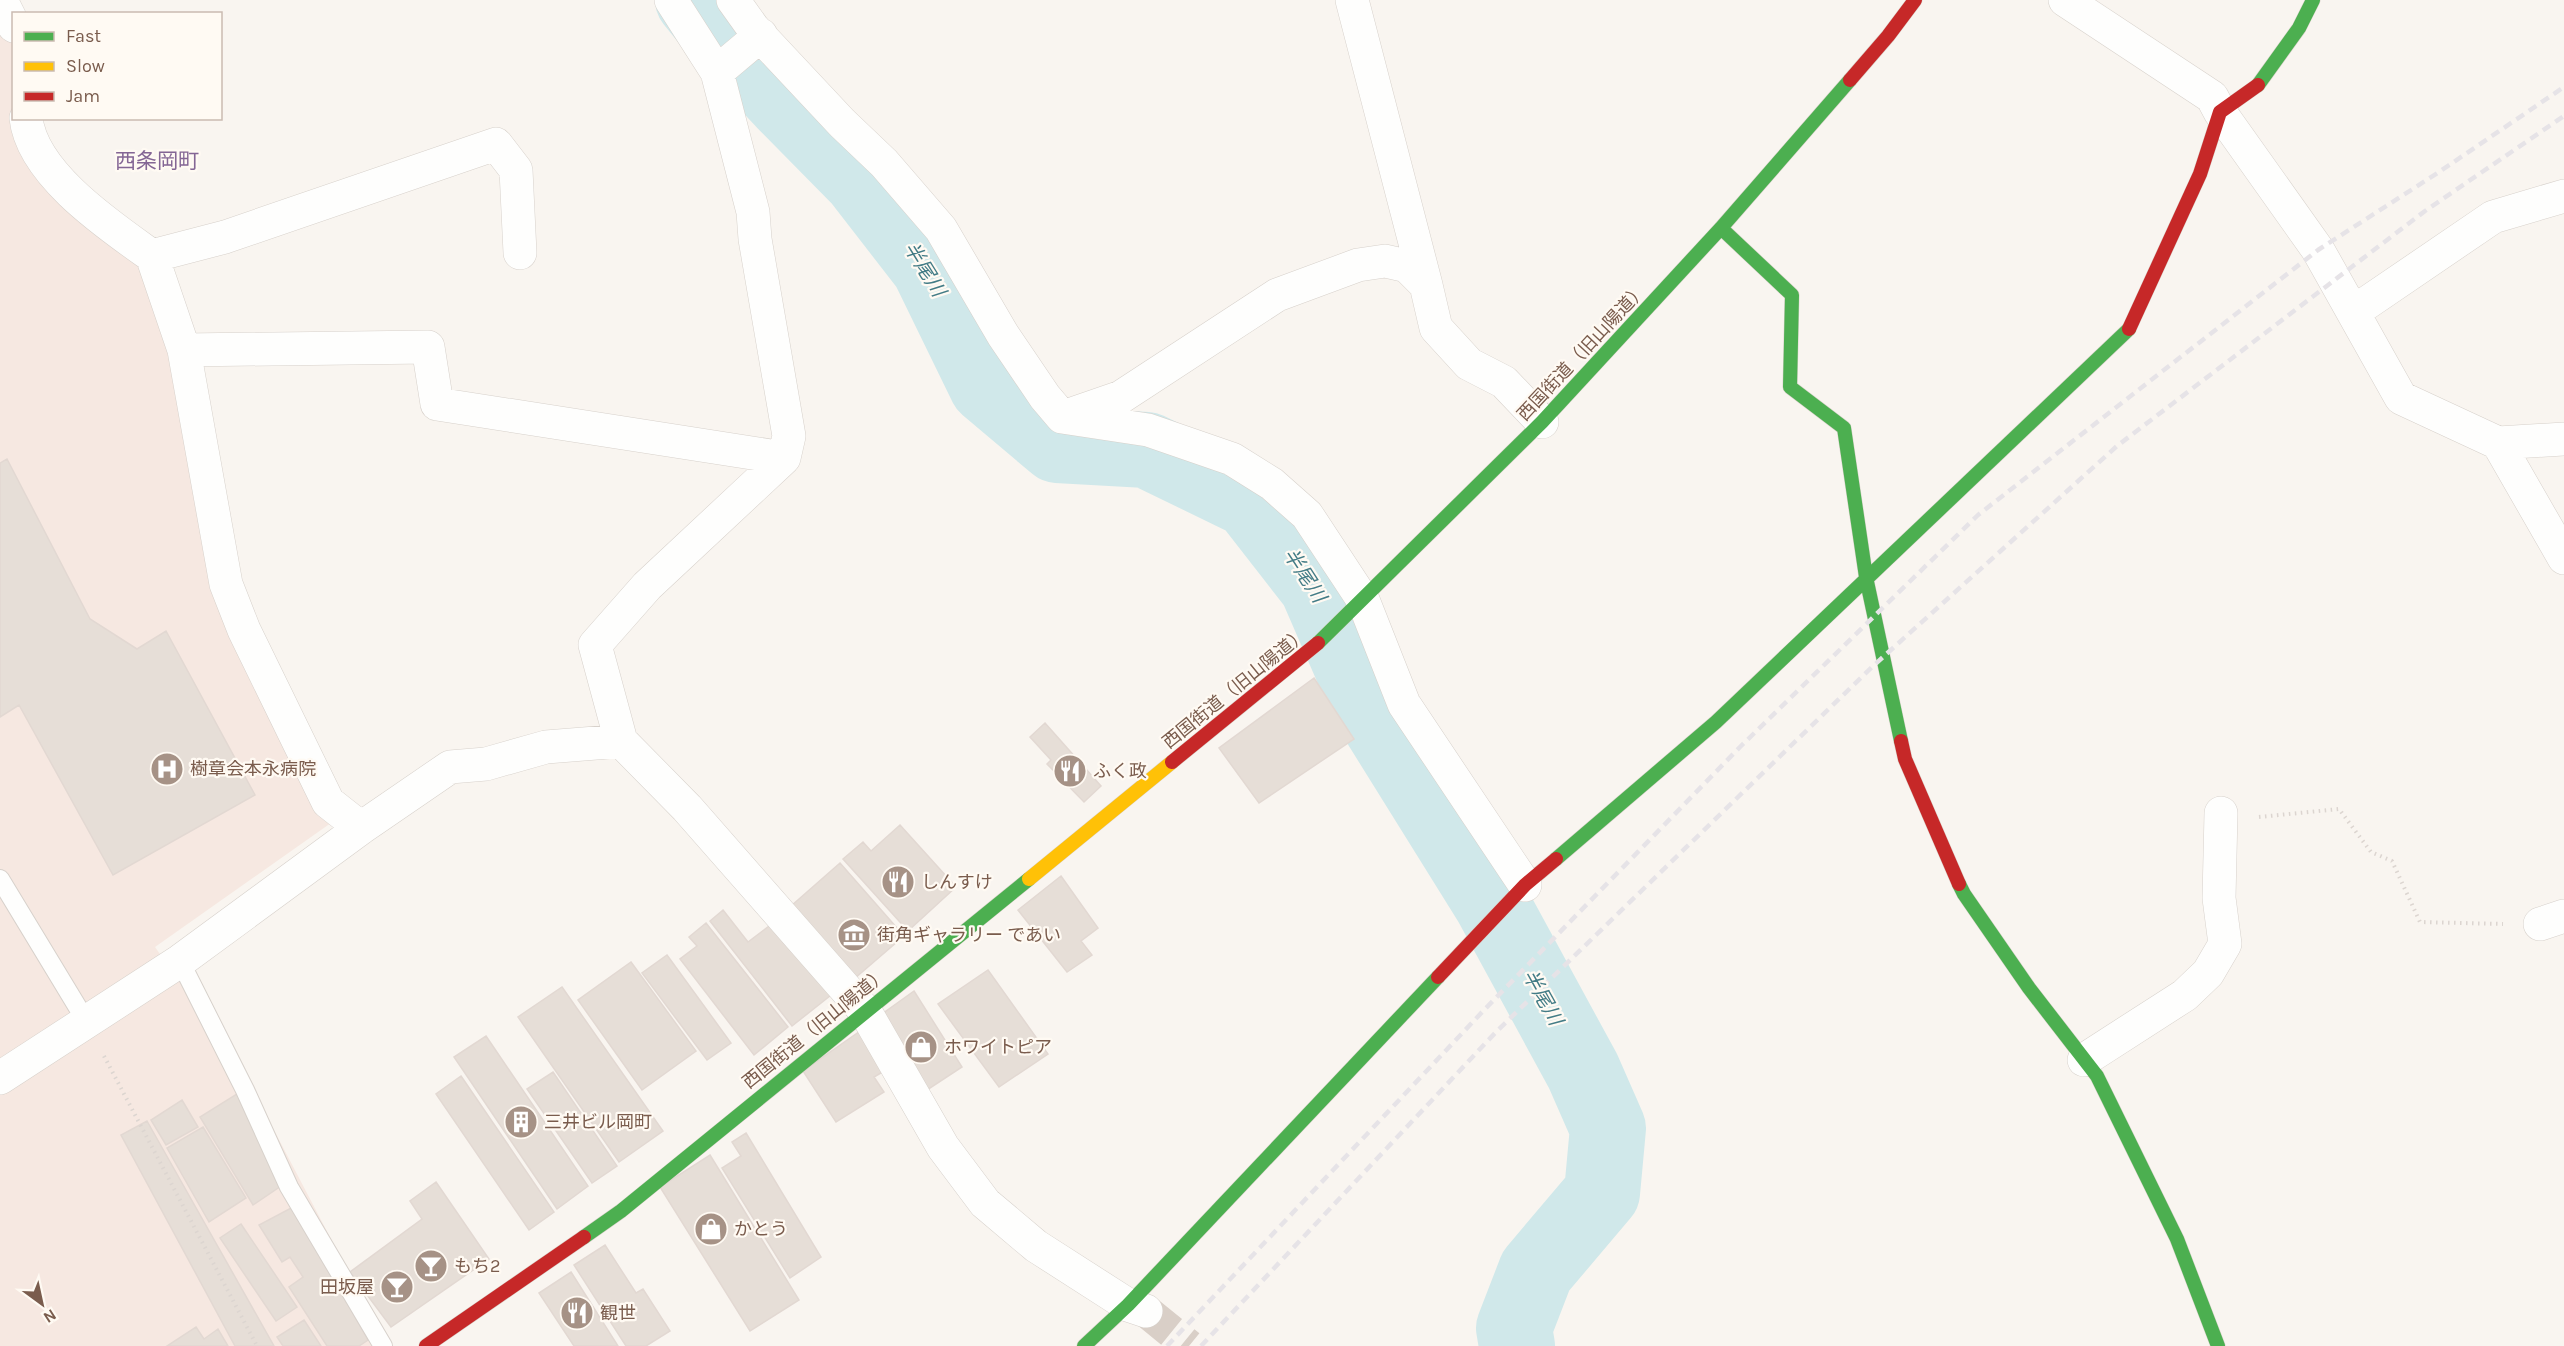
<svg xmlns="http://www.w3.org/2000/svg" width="2564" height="1346" font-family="Karla,'Noto Sans JP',sans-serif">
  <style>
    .commercial { fill: #f6e8e1 }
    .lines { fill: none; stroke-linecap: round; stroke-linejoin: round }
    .river { stroke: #d0e8ea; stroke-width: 76 }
    .building { fill: #e6ded7; stroke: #e2d8d2; stroke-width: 1.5 }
    .street-tunnel { stroke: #d9cfc7; stroke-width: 33; stroke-dasharray: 33 16; stroke-linecap: butt }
    .lane-casing { stroke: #d7d1cb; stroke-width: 20 }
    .street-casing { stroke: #d7d1cb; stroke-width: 34 }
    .fast-casing { stroke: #d9d2cb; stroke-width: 15 }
    .slow-casing { stroke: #d9d2cb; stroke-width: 15 }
    .jam-casing { stroke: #d9d2cb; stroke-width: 15 }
    .path { stroke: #dcd5d0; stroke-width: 4; stroke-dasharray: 1.5 4.5; stroke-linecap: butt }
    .lane { stroke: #fefefd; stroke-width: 18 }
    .street { stroke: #fefefd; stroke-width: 33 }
    .fast { stroke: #4caf50; stroke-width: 14 }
    .slow { stroke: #ffc107; stroke-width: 14 }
    .jam { stroke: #c62828; stroke-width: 14 }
    .rail { stroke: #e6e3e7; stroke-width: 4.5; stroke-dasharray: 9 6; stroke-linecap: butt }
    .labels { text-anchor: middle; stroke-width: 4.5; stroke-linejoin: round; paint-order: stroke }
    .street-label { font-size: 18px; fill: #7a5c4d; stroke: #fffaf3 }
    .poi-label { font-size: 18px; fill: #7a5c4d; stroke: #fffaf3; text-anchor: start }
    .water-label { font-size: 20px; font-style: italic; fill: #437c86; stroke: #fffaf3 }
    .quarter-label { font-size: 21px; fill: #846695; stroke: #fffaf3 }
  </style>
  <rect width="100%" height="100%" fill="#f9f5f0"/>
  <path class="commercial" d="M0,0L14,14V118L155,260L233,608L338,818L155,947L243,1071L387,1346H0Z"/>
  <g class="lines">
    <path class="river" d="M693,0L714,26L786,103L860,178L929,267L987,386L1057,445L1147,450L1250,500L1317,586L1370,708L1492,904L1583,1071L1608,1128L1602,1193L1536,1271L1514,1328L1517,1346"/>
  </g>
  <path class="building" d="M7,459L90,619L137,649L166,631L255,795L113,875L19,705L0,717V463Z
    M1314,678L1354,739L1259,803L1219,748Z
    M1045,723L1101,786L1084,802L1047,764L1051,760L1030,737Z
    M900,825L956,887L908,931L843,859L863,842L871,851Z
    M840,863L904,936L854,979L791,906Z
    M1061,876L1098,928L1081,941L1092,955L1067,972L1018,910Z
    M723,910L748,942L777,920L835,992L792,1026L710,921Z
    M706,923L788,1027L754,1055L680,959L697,946L689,937Z
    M667,955L731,1043L707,1060L642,973Z
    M631,962L696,1051L642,1090L578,1000Z
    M988,970L1048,1054L999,1087L938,1004Z
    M562,987L663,1131L619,1162L518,1017Z
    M914,991L962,1067L921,1094L875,1019Z
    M863,1029L886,1070L874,1077L884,1092L836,1122L803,1071Z
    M486,1036L588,1186L557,1209L454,1057Z
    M553,1072L617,1166L592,1183L527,1089Z
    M461,1076L554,1212L529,1230L436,1094Z
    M240,1092L281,1186L253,1205L200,1117Z
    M182,1100L198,1127L166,1145L151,1120Z
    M147,1121L274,1346H235L121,1135Z
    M203,1127L246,1198L209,1222L167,1148Z
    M746,1133L821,1257L790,1278L722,1168L741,1156L732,1142Z
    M710,1155L799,1300L750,1331L660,1187Z
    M436,1182L489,1259L391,1327L350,1272L422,1219L410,1201Z
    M293,1207L368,1340L359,1346H327L289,1287L303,1277L290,1257L282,1262L259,1225Z
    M241,1224L297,1307L276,1321L220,1238Z
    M605,1245L636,1293L643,1289L670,1331L646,1346H626L574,1265Z
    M571,1272L618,1346H574L539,1293Z
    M304,1320L321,1346H283L277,1337Z
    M196,1327L204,1339L218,1329L228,1346H167Z"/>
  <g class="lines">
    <path class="street-tunnel" d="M1146,1311L1189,1346"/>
    <g class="lane-casing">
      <path id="lane" d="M0,879L86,1021
        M180,961L245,1090L289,1187L383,1346"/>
    </g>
    <g class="street-casing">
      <path id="street" d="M1,0L14,26
        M733,0L753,28L842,123L884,163L941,229L1003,335L1045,397L1062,417L1148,430L1232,459L1272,484L1307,515L1363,600L1404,704L1525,885
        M1352,0L1426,285L1436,328L1469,364L1504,382L1542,422
        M2065,0L2212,97L2220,112L2318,250L2401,398L2498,443L2564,439
        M717,72L761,35
        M26,118C32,174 110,226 152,256L225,237L496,144L516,170L520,253
        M152,256L184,350L226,584L244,630L328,802L361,828
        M2355,311L2493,217L2564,196
        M184,350L428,347L437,404L784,458
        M1066,416L1121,397L1277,295L1358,265L1385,261L1407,266L1426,285
        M2498,443L2564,558
        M621,741L595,645L647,586L784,458L789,436L755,239L753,212L717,72L671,0
        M2540,924L2564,916
        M2084,1060L2185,995L2208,973L2225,944L2219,898L2221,813
        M0,1078L180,961L361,828L450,767L486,764L546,747L621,741L687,808L865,1011L943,1147L985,1203L1036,1246L1128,1305L1146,1311"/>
    </g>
    <g class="fast-casing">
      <path id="fast" d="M2258,85L2299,28L2313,0
        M1721,228L1792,295L1790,387L1844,428L1866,577L1901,741
        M1318,643L1542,422L1721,228L1850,80
        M1556,859L1716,722L2129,329
        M1959,884L1964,894L2029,988L2097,1076L2177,1239L2218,1346
        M584,1237L621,1211L1029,879
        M1084,1346L1128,1305L1438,977"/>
    </g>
    <g class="slow-casing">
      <path id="slow" d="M1029,879L1172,762"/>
    </g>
    <g class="jam-casing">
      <path id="jam" d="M1850,80L1888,36L1915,0
        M2129,329L2200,174L2220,112L2258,85
        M1901,741L1905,759L1959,884
        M1172,762L1318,643
        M1438,977L1525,885L1556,859
        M426,1346L584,1237"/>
    </g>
    <path class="path" d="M2259,817L2339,809L2371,852L2392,861L2420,922L2503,924
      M104,1056L257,1346"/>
    <use href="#lane" class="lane"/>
    <use href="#street" class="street"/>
    <use href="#fast" class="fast"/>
    <use href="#slow" class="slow"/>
    <use href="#jam" class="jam"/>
    <path class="rail" d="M1167,1346L1485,1009L1740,747L1978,515L2318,250L2439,172L2564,87
      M1201,1346L1496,1032L1872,667L2117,446L2425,211L2564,116"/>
  </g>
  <defs>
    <g id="hospital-disc" transform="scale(1.725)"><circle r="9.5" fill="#a69286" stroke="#fffaf3"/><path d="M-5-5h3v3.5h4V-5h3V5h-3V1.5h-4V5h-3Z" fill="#fff"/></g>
    <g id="restaurant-disc" transform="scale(1.725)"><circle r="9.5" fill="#a69286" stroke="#fffaf3"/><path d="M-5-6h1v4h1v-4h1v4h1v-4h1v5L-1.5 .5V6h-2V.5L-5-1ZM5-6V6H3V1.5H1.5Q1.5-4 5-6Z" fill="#fff"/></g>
    <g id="museum-disc" transform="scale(1.725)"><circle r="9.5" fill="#a69286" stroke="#fffaf3"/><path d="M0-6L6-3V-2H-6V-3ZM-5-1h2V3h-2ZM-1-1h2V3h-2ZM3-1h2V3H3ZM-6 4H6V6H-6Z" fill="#fff"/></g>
    <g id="shop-disc" transform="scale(1.725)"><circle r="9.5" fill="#a69286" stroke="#fffaf3"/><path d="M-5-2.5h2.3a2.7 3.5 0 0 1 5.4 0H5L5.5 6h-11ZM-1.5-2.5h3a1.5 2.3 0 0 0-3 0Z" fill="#fff"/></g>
    <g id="building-disc" transform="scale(1.725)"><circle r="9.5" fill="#a69286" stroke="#fffaf3"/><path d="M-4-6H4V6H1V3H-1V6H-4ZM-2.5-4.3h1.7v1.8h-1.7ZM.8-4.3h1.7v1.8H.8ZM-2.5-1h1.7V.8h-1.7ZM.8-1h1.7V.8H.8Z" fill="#fff"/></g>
    <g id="bar-disc" transform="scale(1.725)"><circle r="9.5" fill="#a69286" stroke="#fffaf3"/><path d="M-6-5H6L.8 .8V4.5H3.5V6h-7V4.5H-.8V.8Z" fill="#fff"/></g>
  </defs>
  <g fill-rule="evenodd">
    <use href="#hospital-disc" x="167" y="769"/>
    <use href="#restaurant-disc" x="1070" y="771"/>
    <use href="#restaurant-disc" x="898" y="882"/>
    <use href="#museum-disc" x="854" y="935"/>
    <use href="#shop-disc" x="921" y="1047"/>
    <use href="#building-disc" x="521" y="1122"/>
    <use href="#shop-disc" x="711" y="1229"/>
    <use href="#bar-disc" x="431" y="1266"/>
    <use href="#bar-disc" x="397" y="1287"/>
    <use href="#restaurant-disc" x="577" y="1313"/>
  </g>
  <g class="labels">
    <g class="street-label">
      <text transform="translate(1582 352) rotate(-47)" y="6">西国街道（旧山陽道）</text>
      <text transform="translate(1235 688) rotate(-39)" y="6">西国街道（旧山陽道）</text>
      <text transform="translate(815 1028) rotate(-39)" y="6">西国街道（旧山陽道）</text>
    </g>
    <g class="poi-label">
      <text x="190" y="775">樹章会本永病院</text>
      <text x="1093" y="777">ふく政</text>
      <text x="921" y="888">しんすけ</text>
      <text x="877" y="941">街角ギャラリー であい</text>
      <text x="944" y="1053">ホワイトピア</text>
      <text x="544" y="1128">三井ビル岡町</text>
      <text x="734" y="1235">かとう</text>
      <text x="454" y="1272">もち2</text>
      <text x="374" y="1293" text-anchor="end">田坂屋</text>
      <text x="600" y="1319">観世</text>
    </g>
    <g class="water-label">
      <text transform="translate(925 269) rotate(58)" y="7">半尾川</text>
      <text transform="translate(1305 575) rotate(57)" y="7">半尾川</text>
      <text transform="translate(1543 997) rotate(61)" y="7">半尾川</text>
    </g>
    <g class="quarter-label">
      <text x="157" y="168">西条岡町</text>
    </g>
  </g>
  <rect x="12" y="12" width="210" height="108" fill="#fffaf3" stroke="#cabbb1" stroke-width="1.5"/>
  <rect x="24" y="32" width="30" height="9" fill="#4caf50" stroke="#cabbb1" stroke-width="1.5"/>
  <text x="66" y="42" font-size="18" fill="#7a5c4d">Fast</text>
  <rect x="24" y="62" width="30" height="9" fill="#ffc107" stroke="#cabbb1" stroke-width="1.5"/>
  <text x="66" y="72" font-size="18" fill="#7a5c4d">Slow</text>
  <rect x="24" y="92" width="30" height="9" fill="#c62828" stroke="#cabbb1" stroke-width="1.5"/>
  <text x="66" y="102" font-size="18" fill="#7a5c4d">Jam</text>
  <g transform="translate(42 1304) rotate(147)" stroke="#fffaf3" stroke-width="4.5" paint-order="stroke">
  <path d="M0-4.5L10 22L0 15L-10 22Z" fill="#7a5c4d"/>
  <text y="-9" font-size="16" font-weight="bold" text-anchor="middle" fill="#7a5c4d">N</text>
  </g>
</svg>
